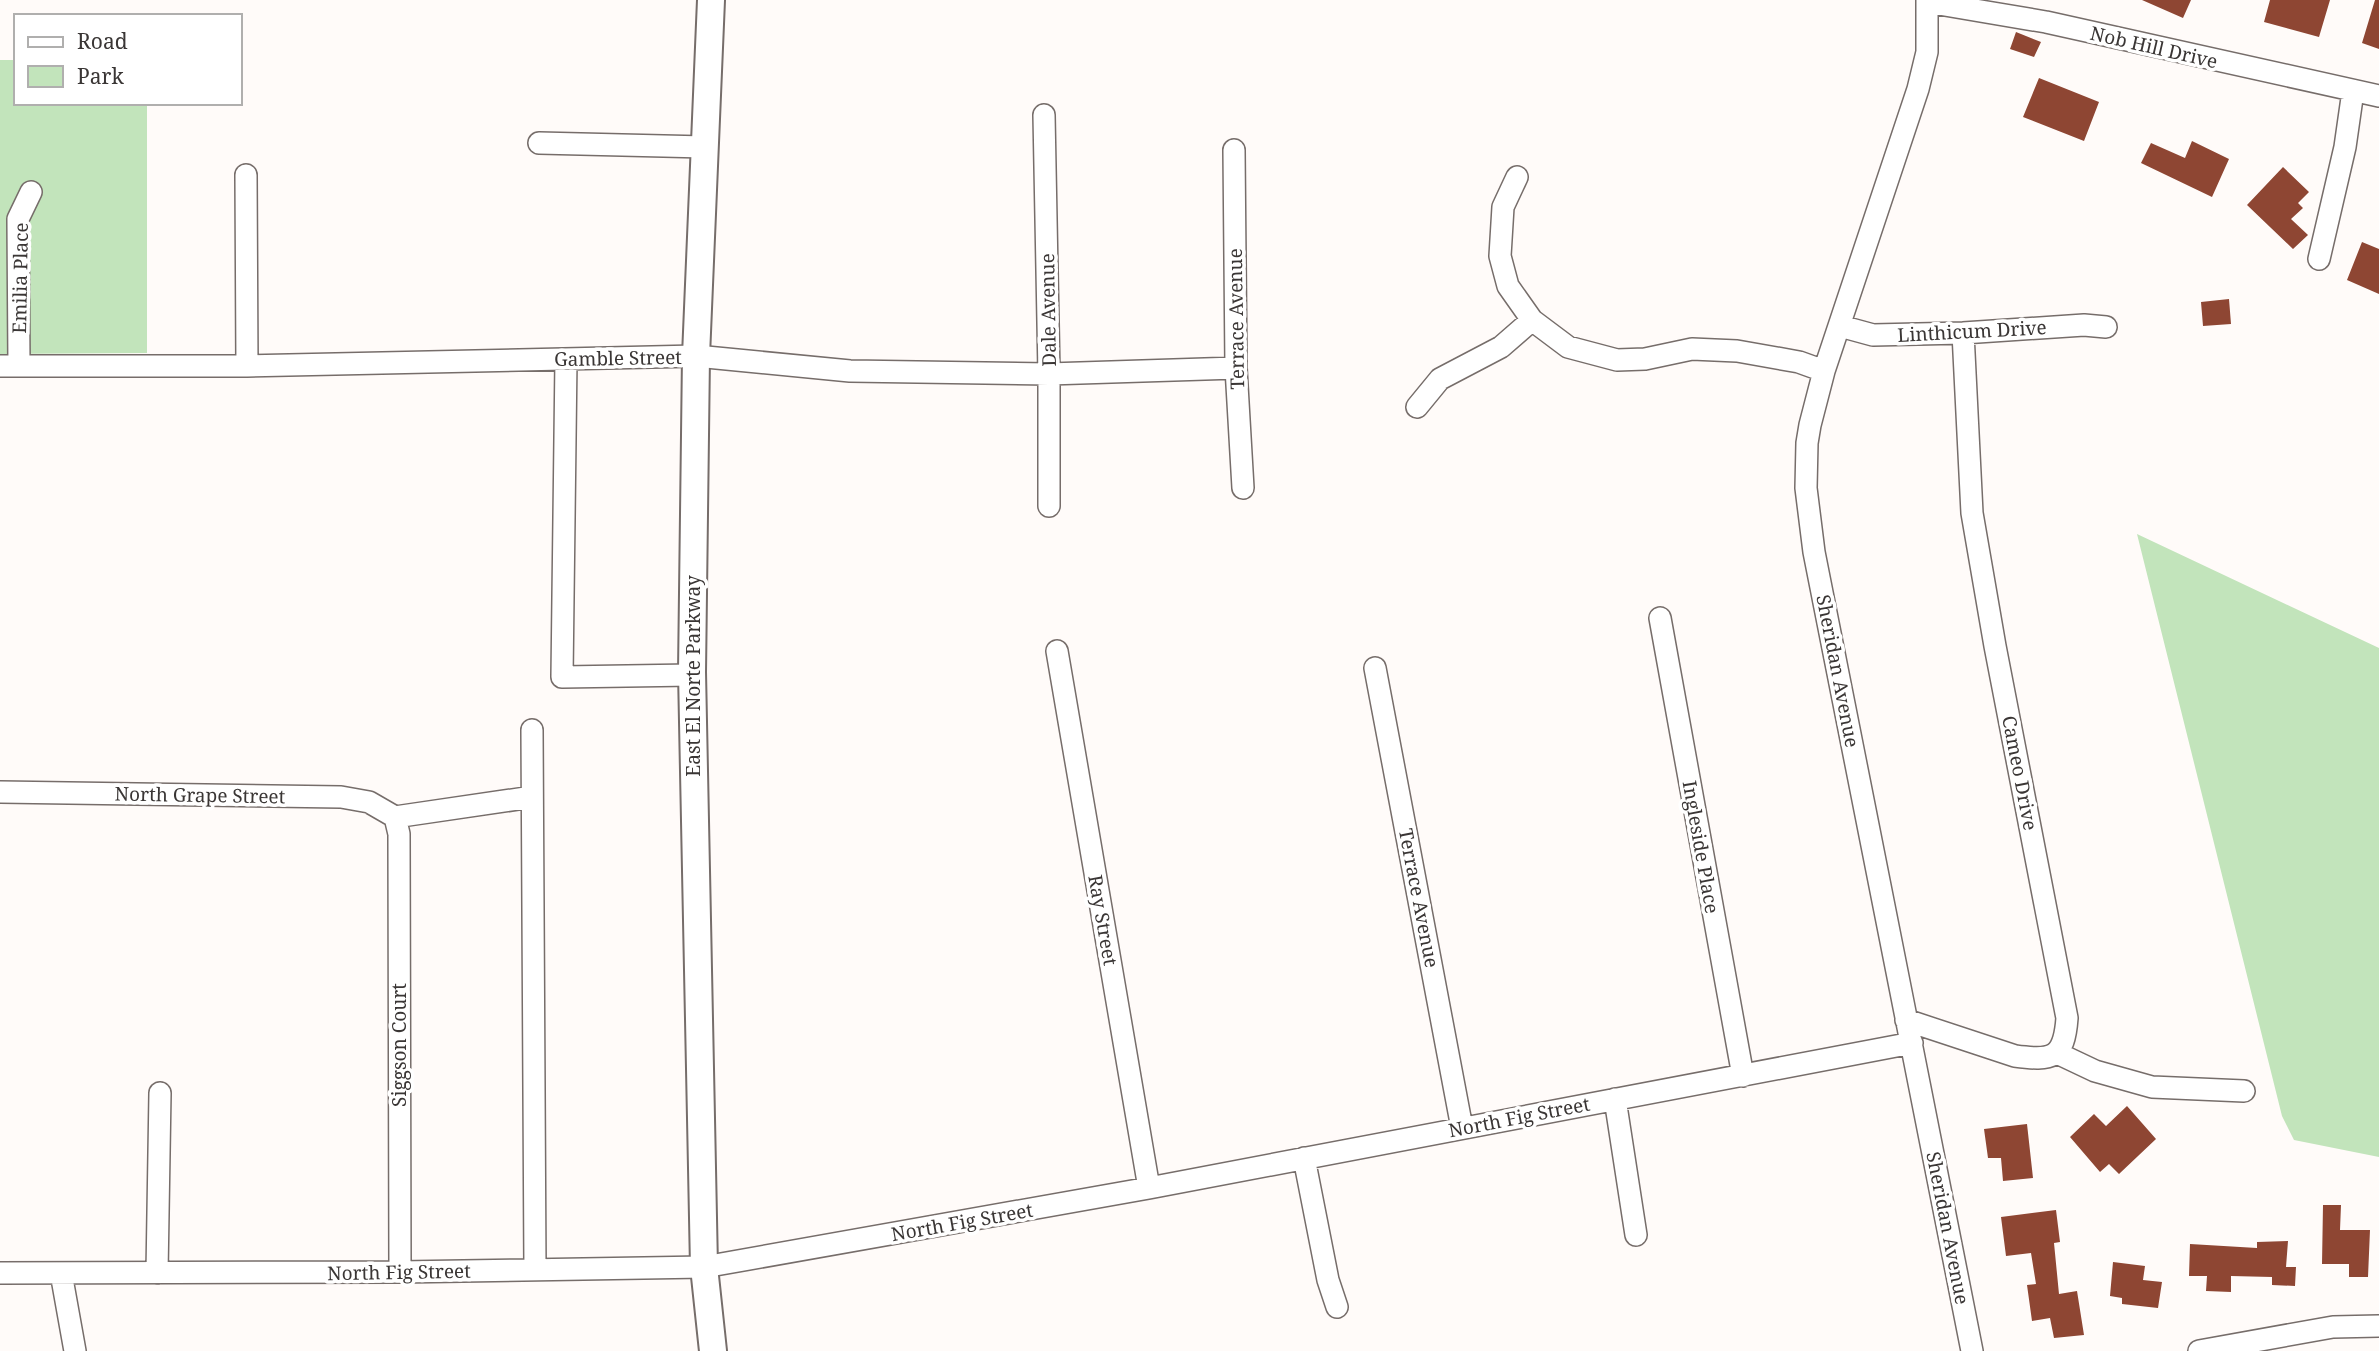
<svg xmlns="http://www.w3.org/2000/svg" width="2379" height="1351" font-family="'Noto Serif',serif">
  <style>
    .green { fill: #c2e4bb }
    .building { fill: #8e4633 }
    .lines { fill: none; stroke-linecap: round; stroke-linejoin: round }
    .minor-casing { stroke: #766d6a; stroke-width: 24 }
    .major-casing { stroke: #766d6a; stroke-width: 30 }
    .minor { stroke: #fff; stroke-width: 21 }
    .major { stroke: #fff; stroke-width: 26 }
    .labels { text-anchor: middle; stroke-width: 7; stroke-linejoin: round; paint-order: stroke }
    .street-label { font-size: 19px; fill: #3a3635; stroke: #fff }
  </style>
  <rect width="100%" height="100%" fill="#fffbf9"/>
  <path class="green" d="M0,60H16V103H147V353L0,354Z
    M2137,534L2379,648V1157L2294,1140L2282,1116Z"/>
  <path class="building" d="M2142,0H2191L2183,18Z
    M2270,0H2330L2319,37L2264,22Z
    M2375,0H2379V49L2362,43Z
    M2016,32L2041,42L2034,57L2010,49Z
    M2039,78L2099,102L2084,141L2023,117Z
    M2192,141L2229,159L2212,197L2141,163L2151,143L2185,158Z
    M2283,167L2309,192L2298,203L2303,208L2291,219L2308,235L2293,249L2247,205Z
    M2362,242L2379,249V294L2347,280Z
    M2229,299L2231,324L2203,326L2201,302Z
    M2127,1106L2156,1139L2119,1174L2109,1164L2100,1172L2070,1137L2094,1114L2106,1126Z
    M2027,1124L2033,1178L2003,1181L2001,1158H1988L1984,1129Z
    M2323,1205H2341L2340,1230H2370L2368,1277H2349V1264H2322Z
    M2056,1210L2060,1242L2054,1243L2059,1294L2077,1291L2084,1335L2054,1338L2050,1318L2032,1321L2027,1285L2036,1284L2031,1253L2006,1256L2001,1217Z
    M2288,1241L2286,1267H2296L2295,1286L2272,1285V1277L2231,1276V1292L2206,1291L2207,1276H2189L2190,1244L2257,1248V1242Z
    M2113,1262L2145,1266L2143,1280L2162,1282L2158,1308L2122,1304V1298L2110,1296Z"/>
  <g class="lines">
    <g class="minor-casing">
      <path id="minor" d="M1927,0V52L1918,89L1824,371L1810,425L1807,443L1806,488L1814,552L1972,1351
        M1927,2L2046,22L2379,96
        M1044,115L1049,374V506
        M539,143L705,147
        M1234,150L1236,368L1243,488
        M246,175L247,366
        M1517,177L1503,207L1500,256L1508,286L1532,320L1568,347L1617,360L1645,359L1692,349L1737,351L1799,362L1824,371
        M2319,259L2345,147L2353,91
        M1840,326L1873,335L1963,333L2084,325L2106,327
        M566,359L562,677L692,675
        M0,366H247L696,356L850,371L1049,374L1236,368
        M19,366L18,219L31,192
        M1417,407L1440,379L1501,347L1532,320
        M1660,618L1743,1076
        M1057,651L1149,1188
        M1375,668L1462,1128
        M532,730L535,1270
        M0,792L341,797L369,802L395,817
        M395,817L399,834L400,1272
        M395,817L532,797
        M1906,1020L2015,1056C2052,1061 2064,1059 2067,1018L1995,646L1972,513L1963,333
        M2057,1053L2095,1071L2152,1087L2244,1091
        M1615,1099L1636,1235
        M1304,1158L1328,1280L1337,1307
        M0,1273L400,1272L704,1267L1149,1188L1912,1043
        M61,1273L75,1351
        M157,1273L160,1093
        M2199,1351L2333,1327L2379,1326"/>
    </g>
    <g class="major-casing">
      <path id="major" d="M711,0L696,356L692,672L704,1267L713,1351"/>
    </g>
    <use href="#minor" class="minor"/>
    <use href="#major" class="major"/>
  </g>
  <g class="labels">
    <g class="street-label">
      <text transform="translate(2154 47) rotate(13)" y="7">Nob Hill Drive</text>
      <text transform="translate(20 278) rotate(-89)" y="7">Emilia Place</text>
      <text transform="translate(1048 310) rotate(-91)" y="7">Dale Avenue</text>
      <text transform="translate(1236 319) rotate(-91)" y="7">Terrace Avenue</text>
      <text transform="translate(1972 331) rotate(-3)" y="7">Linthicum Drive</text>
      <text transform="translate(618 358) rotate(-1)" y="7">Gamble Street</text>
      <text transform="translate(1838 671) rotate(79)" y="7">Sheridan Avenue</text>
      <text transform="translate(693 676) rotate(-90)" y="7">East El Norte Parkway</text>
      <text transform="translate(2020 773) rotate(79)" y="7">Cameo Drive</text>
      <text transform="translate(200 795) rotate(1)" y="7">North Grape Street</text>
      <text transform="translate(1701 847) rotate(80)" y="7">Ingleside Place</text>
      <text transform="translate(1419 898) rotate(79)" y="7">Terrace Avenue</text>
      <text transform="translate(1103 920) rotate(80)" y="7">Ray Street</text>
      <text transform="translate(399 1045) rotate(-90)" y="7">Siggson Court</text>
      <text transform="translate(1519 1117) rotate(-11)" y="7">North Fig Street</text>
      <text transform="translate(962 1222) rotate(-10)" y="7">North Fig Street</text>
      <text transform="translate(1948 1228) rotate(79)" y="7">Sheridan Avenue</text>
      <text transform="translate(399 1272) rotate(-1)" y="7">North Fig Street</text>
    </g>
  </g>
  <rect x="14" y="14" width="228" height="91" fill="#ffffff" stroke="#b0afae" stroke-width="2"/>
  <rect x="28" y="37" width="35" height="10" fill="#ffffff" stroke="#b0afae" stroke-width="2"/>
  <text x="77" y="49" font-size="21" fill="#3a3635">Road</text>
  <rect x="28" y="66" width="35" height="21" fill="#c2e4bb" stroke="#b0afae" stroke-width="2"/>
  <text x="77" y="84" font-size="21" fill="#3a3635">Park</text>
</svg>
